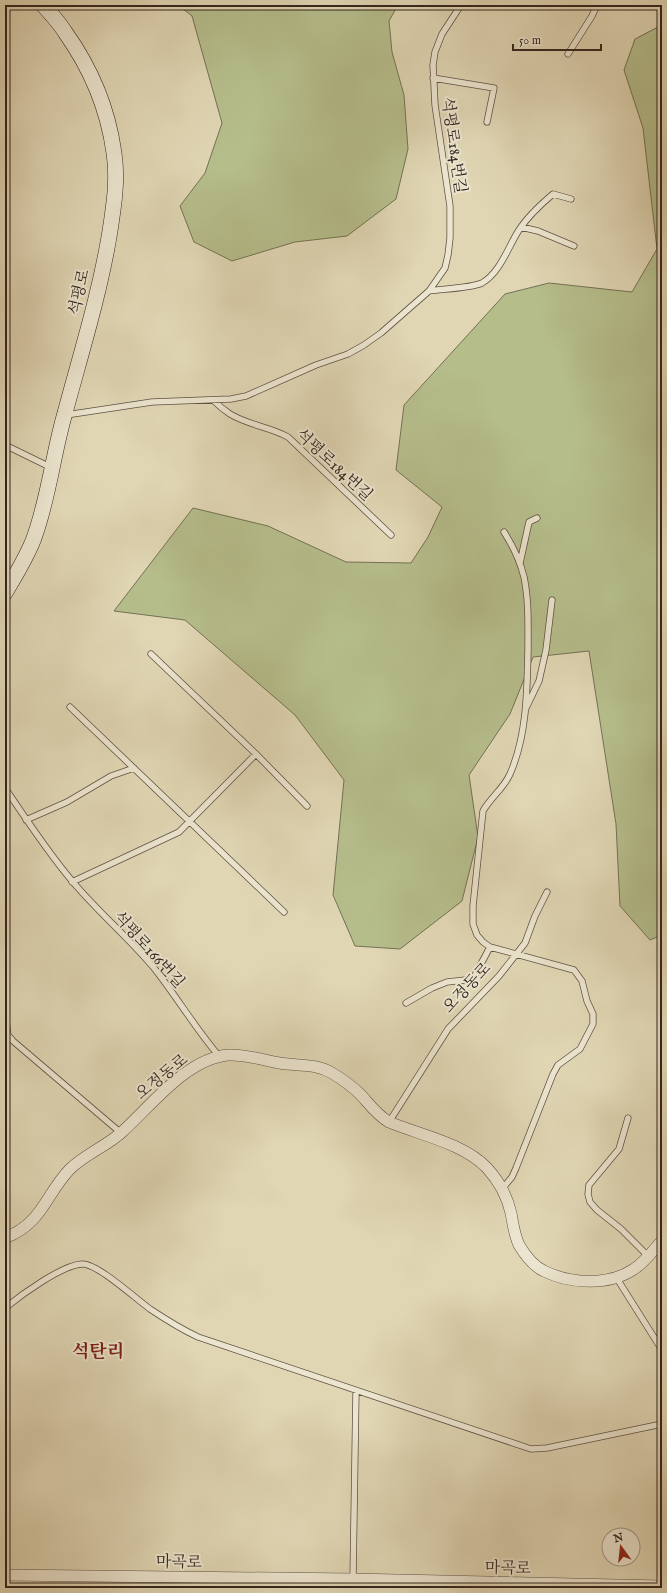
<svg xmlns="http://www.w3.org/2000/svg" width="667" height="1593" font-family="'IM FELL English','Noto Serif KR',serif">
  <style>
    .green { fill: #b5bd8b; stroke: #747154 }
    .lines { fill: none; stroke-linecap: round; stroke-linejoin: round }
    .lane-casing { stroke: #5e5144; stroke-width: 7 }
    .street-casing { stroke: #5e5144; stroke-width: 12 }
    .secondary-casing { stroke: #33251e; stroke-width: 16 }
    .lane { stroke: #ebe4ce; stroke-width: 5.5 }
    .street { stroke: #ebe4ce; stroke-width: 11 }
    .secondary { stroke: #ebe4ce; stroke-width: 15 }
    .labels { text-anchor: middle; stroke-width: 4; stroke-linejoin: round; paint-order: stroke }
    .street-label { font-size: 16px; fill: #33251e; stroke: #ebe4ce }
    .quarter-label { font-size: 18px; font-weight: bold; fill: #7a1f14; stroke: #ebe4ce }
  </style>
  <rect width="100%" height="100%" fill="#e0d6b4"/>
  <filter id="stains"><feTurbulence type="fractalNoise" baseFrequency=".005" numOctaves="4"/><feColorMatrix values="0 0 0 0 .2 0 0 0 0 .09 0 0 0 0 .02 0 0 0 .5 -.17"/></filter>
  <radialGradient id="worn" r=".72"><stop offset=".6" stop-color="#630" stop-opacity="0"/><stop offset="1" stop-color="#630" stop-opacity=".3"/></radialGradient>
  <path class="green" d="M178,5H398L389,21L392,52L404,95L408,149L396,199L347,236L295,242L232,261L194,242L180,206L205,173L222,123L192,16Z
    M662,25V935L650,940L620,906L616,824L589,651L533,657L510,714L469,775L478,837L462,901L400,949L355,946L333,895L344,780L295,715L185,620L114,611L193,508L268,526L346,562L411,563L428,537L442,507L396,470L404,405L505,294L549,283L632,292L657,249L643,128L624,70L635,39Z"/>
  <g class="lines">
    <g class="lane-casing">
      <path id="lane" d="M568,54L592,16L597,5
        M433,78L494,88L487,122
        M521,227L538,231L574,246
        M429,291C442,289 472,288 482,283C500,273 508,247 519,230C528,216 540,205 553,194L571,199
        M213,400C218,405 224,410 230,414C248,425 270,427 288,437L391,535
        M66,415L152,402L231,399L246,396L316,365L348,354L364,345L381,333L429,291L445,268L448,255L450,238V206L435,105L433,65L435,52L442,34L461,5
        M5,445L52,468
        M520,563L529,522L537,518
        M151,654L256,754
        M70,707L284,912
        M526,708L539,681L546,650L552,600
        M5,788C27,820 48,853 73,882C98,912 129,938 154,968C177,997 195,1028 219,1056
        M26,820L67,802L111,776L134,768
        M72,882L179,832L256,754L307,806
        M406,1003L432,988L447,982L465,980L474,977L490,947
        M5,1014L8,1035L13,1041L121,1133
        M628,1118L619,1149L589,1185L588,1194L590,1202L597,1210L621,1229L648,1256
        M389,1122L448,1029L499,976L525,943L535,916L547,892
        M502,1189L512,1177L516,1168L553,1074L558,1065L580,1049L593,1024V1014L587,1001L582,981L574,970L490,947L483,942L477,935L473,924V906L483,811C491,797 504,788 510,774C527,735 527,692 528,650C528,626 529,601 524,577C520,561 513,546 504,532
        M616,1277L662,1350
        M5,1308C21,1295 62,1265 82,1264C97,1263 136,1299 150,1309C165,1319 181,1329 198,1337L531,1449L547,1448L662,1424
        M353,1579L356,1391"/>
    </g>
    <g class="street-casing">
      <path id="street" d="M5,1238C43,1223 45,1195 70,1169C85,1154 107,1146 122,1132C151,1106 186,1059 228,1055C244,1054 263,1060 279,1063C297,1066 316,1063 332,1073C342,1079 353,1087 361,1095C370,1105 377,1115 389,1122C420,1135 463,1143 487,1168C499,1181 507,1196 511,1213C513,1224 514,1234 519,1245C525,1255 533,1266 544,1271C570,1284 609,1286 634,1269C645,1262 653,1250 662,1241
        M5,1575L353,1579L662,1586"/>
    </g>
    <g class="secondary-casing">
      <path id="secondary" d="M5,593C15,576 27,557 34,538C49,497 53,454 65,413C81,353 100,293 110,231C114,205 118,179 114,153C108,109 90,67 65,32C59,22 51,14 43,5"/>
    </g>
    <use href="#lane" class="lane"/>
    <use href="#street" class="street"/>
    <use href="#secondary" class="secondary"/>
  </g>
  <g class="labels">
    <g class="street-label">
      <text transform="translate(455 145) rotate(82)" y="6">석평로184번길</text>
      <text transform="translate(78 292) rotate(-77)" y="6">석평로</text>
      <text transform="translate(335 464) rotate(43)" y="6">석평로184번길</text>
      <text transform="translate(150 949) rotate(48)" y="6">석평로166번길</text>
      <text transform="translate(466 987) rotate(-47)" y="6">오정동로</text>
      <text transform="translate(161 1076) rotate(-39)" y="6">오정동로</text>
      <text transform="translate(179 1561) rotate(1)" y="6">마곡로</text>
      <text transform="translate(508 1567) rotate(1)" y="6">마곡로</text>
    </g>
    <g class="quarter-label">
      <text x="98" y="1357">석탄리</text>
    </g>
  </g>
  <rect width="667" height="1593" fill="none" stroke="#e0d6b4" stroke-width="20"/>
  <rect x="6" y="6" width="655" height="1581" fill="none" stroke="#33251e" stroke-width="2"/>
  <rect x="10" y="10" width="647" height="1573" fill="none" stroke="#33251e"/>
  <g transform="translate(621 1547) rotate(345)"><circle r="19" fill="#ebe4ce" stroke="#a19888"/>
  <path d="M0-3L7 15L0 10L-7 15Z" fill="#8f2418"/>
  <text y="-6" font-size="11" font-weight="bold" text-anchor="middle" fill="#33251e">N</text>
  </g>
  <path d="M513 44v6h88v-6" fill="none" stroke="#33251e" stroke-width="2"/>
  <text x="519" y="44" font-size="12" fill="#33251e" stroke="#ebe4ce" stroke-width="3" paint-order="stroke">50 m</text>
  <rect width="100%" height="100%" filter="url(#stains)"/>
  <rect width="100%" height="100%" fill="url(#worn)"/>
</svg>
